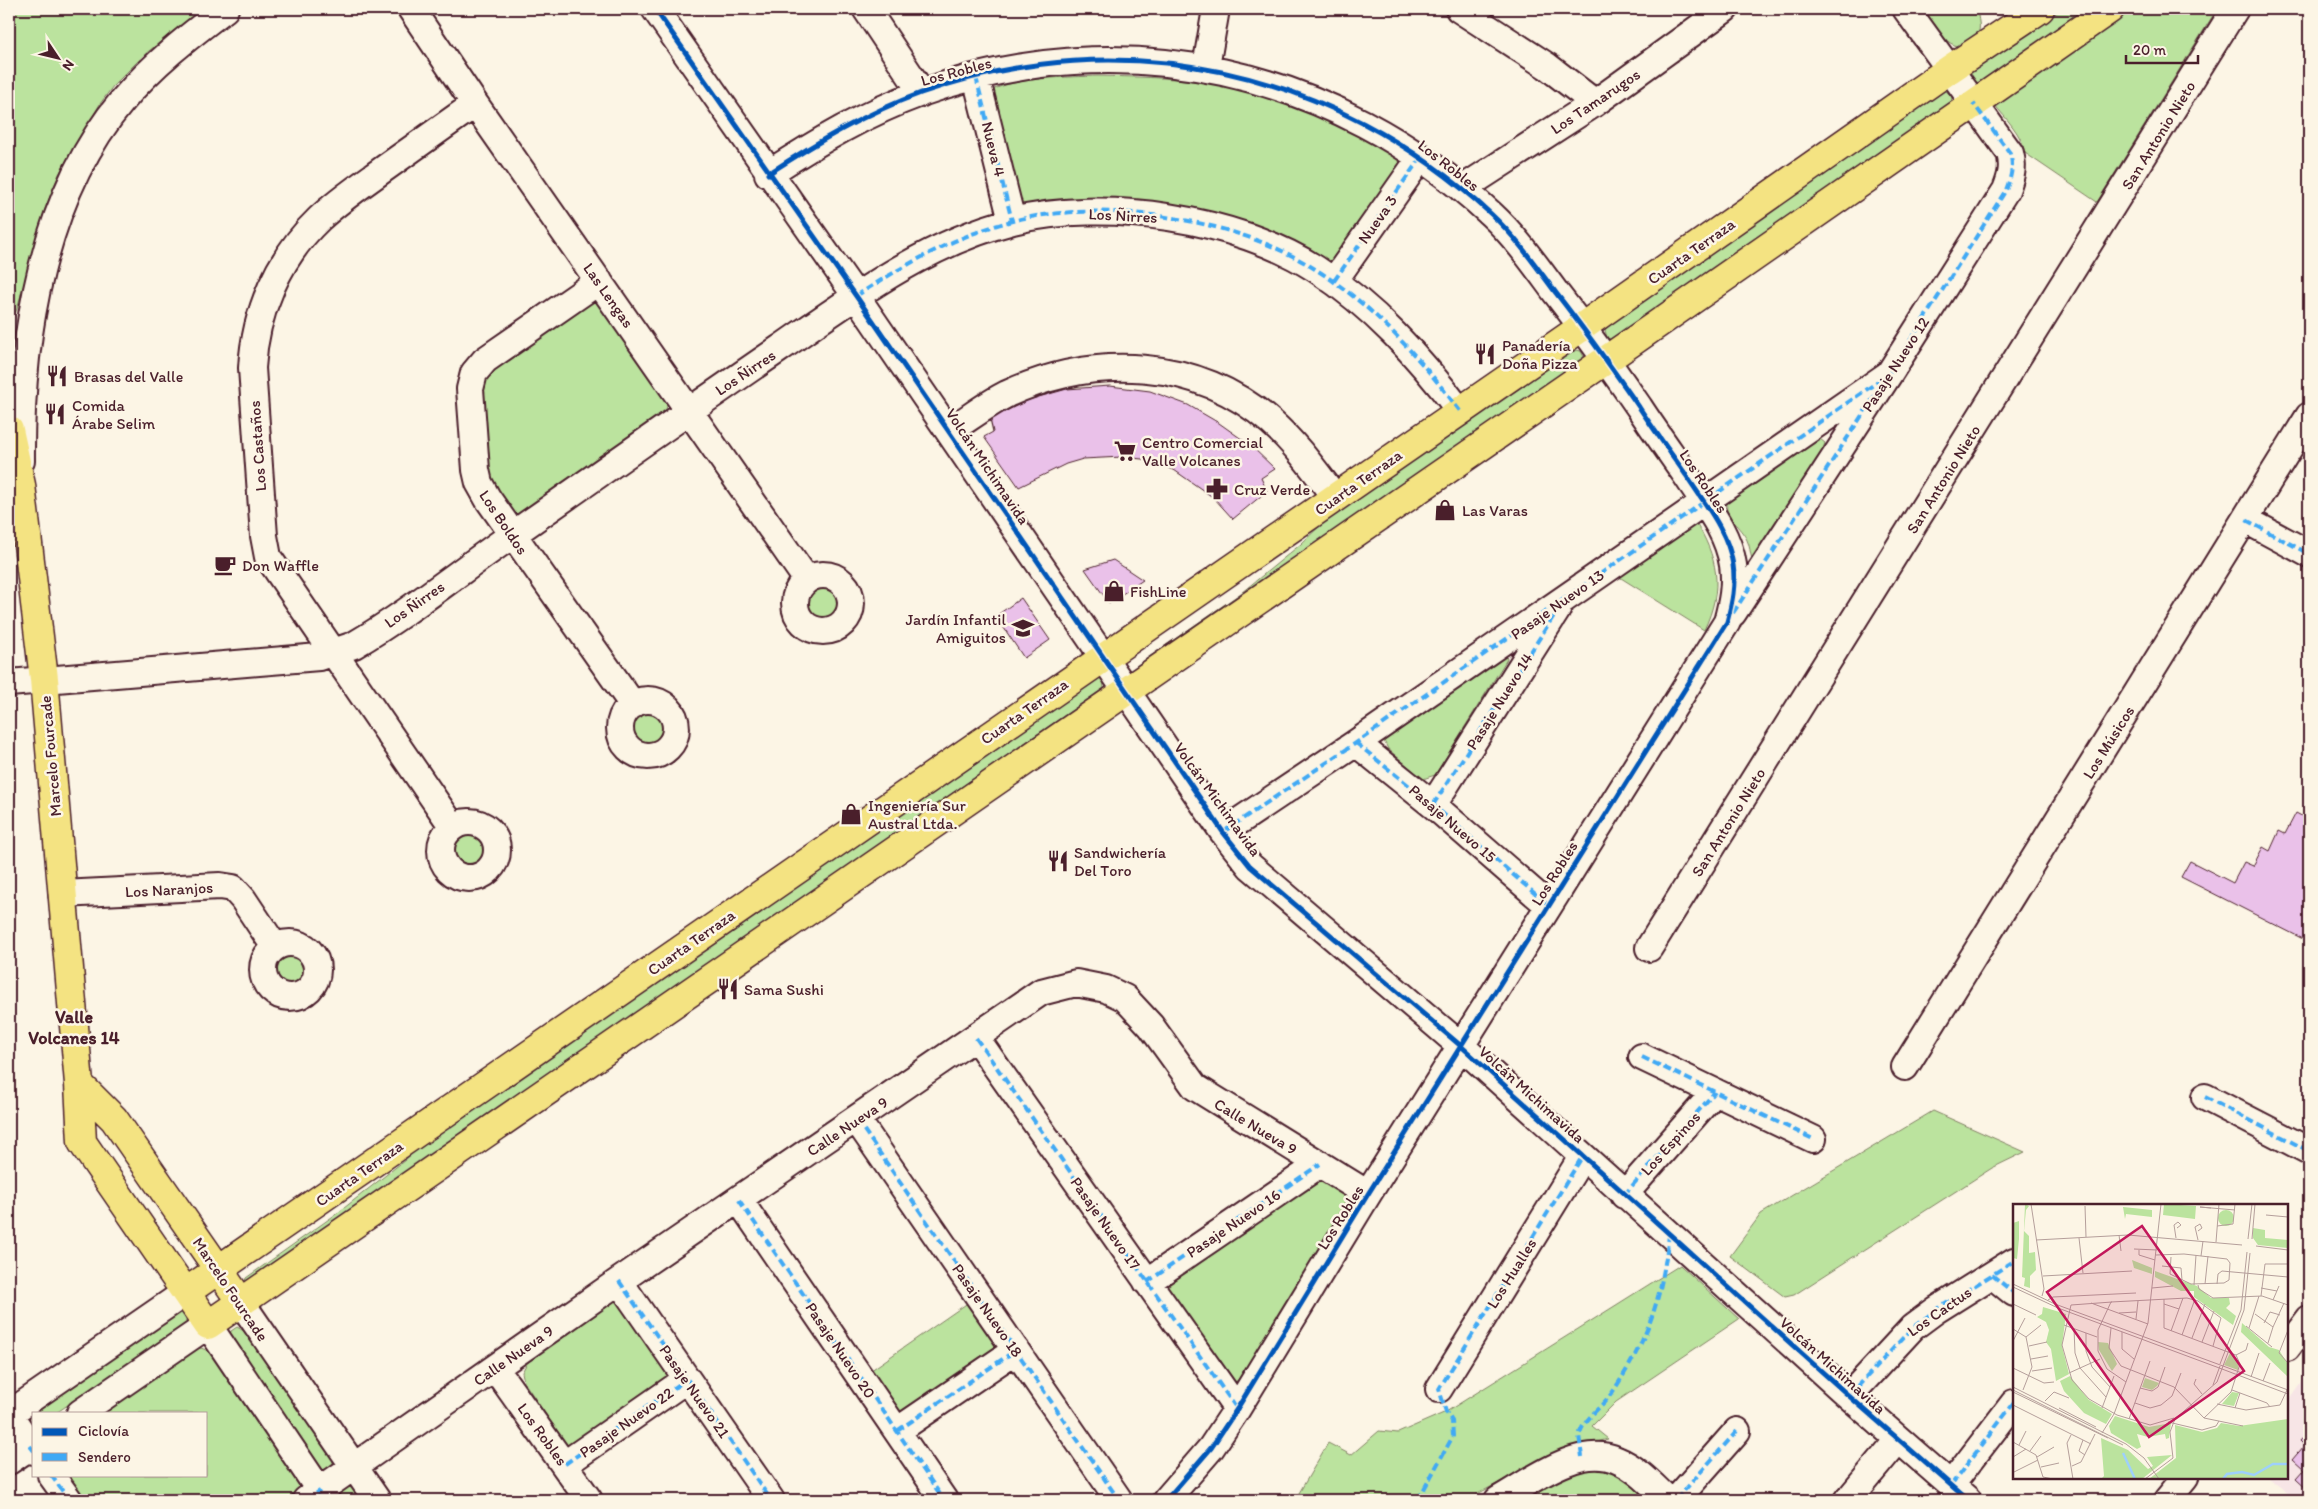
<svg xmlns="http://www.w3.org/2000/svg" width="2318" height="1509" font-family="Itim,sans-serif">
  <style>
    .built { fill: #f7e5e6 }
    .green { fill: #bbe39e; stroke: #828164 }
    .building { fill: #eac1e9; stroke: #4a1f2b }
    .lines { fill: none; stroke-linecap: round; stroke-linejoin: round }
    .minor-casing { stroke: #4a1f2b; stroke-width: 30 }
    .major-casing { stroke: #4a1f2b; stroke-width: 31 }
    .minor { stroke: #fcf5e5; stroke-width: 26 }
    .major { stroke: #f4e382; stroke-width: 28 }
    .quiet { stroke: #3fa9f5; stroke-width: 4; stroke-dasharray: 8 4; stroke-linecap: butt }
    .cycleway-casing { stroke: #fcf5e5; stroke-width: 8 }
    .cycleway { stroke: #0057b8; stroke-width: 5 }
    .labels { text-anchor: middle; stroke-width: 5; stroke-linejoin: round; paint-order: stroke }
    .street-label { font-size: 16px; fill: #4a1f2b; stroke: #fcf5e5 }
    .poi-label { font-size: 16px; fill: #4a1f2b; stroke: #fcf5e5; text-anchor: start }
    .neighbourhood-label { font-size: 18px; font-weight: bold; fill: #4a1f2b; stroke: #fcf5e5 }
    .inset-river { fill: none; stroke: #9ed0fb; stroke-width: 2.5 }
    .inset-road { fill: none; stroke: #b59f9b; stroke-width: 1 }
    .view { fill: #c2185b; fill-opacity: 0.15; stroke: #c2185b; stroke-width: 2.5 }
    .inset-edge { fill: none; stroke: #4a1f2b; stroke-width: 2.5 }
  </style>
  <rect width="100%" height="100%" fill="#fcf5e5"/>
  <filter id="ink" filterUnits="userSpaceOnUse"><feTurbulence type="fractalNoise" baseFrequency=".02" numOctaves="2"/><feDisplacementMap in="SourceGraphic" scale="10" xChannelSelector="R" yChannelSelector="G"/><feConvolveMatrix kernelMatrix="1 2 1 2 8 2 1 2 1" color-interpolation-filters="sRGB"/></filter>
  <g filter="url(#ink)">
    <path class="built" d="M2309,1372V1500H2296L2269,1478H2287V1403Z"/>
    <path class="green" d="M9,9H201L144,55L113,86L100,104L59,174L45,209L17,309L9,324Z
      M1922,9H1983L1978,16C1980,26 1981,33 1973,40C1952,61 1933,23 1922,9Z
      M2062,9H2088L1982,83L1974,82L1970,76L1971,72Z
      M2130,9H2217L2097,202L2025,153C2022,134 2006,119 1994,104Z
      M1098,76C1133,77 1167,77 1201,82C1265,91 1352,126 1404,163L1341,260L1326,266L1266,236L1022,211L989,92C1012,77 1071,77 1098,76Z
      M1945,90L1952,97L1951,103L1943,110L1613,340L1607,338L1605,330L1609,325Z
      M593,294L669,399L665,413L517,516H514L488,480L479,387L483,375Z
      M1576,350L1581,351L1585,359L1135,671L1136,666L1241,593L1301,544L1329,517Z
      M1820,439L1825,443L1822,452L1756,559H1752C1750,553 1750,546 1747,540C1741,527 1724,517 1727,503L1816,440Z
      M1694,519C1718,558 1724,587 1704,630L1613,573Z
      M803 603a20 20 0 1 1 40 0a20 20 0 1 1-40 0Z
      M1505,654L1507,659L1435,775L1423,779L1388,749L1383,739Z
      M1095,677H1100L1103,680L1104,688L247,1283L245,1281L246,1278L339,1212L405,1160L426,1141Z
      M630 729a18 18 0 1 1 36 0a18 18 0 1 1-36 0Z
      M451 850a18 18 0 1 1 36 0a18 18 0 1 1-36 0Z
      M272 970a18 18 0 1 1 36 0a18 18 0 1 1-36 0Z
      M1933,1111L2025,1152L1992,1168L1794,1295L1785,1297L1730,1256L1761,1214Z
      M1316,1175L1343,1192L1347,1199L1345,1209L1238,1380L1233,1383L1157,1283Z
      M1680,1265L1739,1319L1616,1402L1592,1426L1608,1439L1557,1452L1466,1500H1295L1328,1443L1351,1455L1379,1431L1398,1433L1446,1412Z
      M622,1296L674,1375L572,1454L524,1382L522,1372L527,1363Z
      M972,1300L1007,1351L901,1422L867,1373Z
      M179,1311L183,1312L187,1324L56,1413H34V1423L30,1417L31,1412Z
      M237,1327L244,1331L332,1458L333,1463L326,1469L321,1470L229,1337L231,1331Z
      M201,1348L209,1351L215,1356L302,1487L294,1500H81L61,1475H206V1413H102L194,1349Z
      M1589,1468C1617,1468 1628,1483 1647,1500H1522L1575,1472Z
      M348,1487L352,1488L361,1500H340L339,1494Z"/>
    <path class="building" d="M1110,386L1150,391L1188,405L1219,423L1250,445L1275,469L1261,478L1267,491L1233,519L1214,498L1174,470L1142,459L1122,457L1083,459L1066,464L1019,487L984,437L993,432L990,419L1028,400L1067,389Z
      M1113,560L1143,580L1109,603L1085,569Z
      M1021,598L1050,640L1024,658L996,616Z
      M2296,813L2309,820V942L2181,877L2190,861L2233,883L2244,862L2253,866L2263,847L2270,851L2279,831L2285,834Z
      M2309,1430V1490L2296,1478L2304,1469L2293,1459L2304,1446L2299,1441Z"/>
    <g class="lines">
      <g class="minor-casing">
        <path id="minor" d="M411,9L475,104L807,580
          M655,9L856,296L1223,832L1250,866L1461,1046L1849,1396L1968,1500
          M866,9L922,93
          M1459,9L1547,66L1595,103
          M1206,67L1216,9
          M976,77L1012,221
          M768,174C817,142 866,113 921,93C1123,21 1334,69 1491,214C1516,237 1536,266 1556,293C1585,330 1612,368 1639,407C1654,430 1670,452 1686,475C1704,503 1728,531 1733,565C1736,585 1732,603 1727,622L1368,1194L1237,1409L1211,1448L1166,1500
          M1462,189L1595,103L1725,9
          M599,281L485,360L474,373L470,389L476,470L479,483L488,499L633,705
          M1334,281L1421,157
          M949,431C968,419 987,404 1007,394C1094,354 1196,357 1271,422C1296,444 1315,471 1335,497
          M21,461C20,339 42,196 123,100C152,65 189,36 225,9
          M2246,520L2309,554
          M795 603a28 28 0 1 1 56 0a28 28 0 1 1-56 0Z
          M1733,613L1889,374L2006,190C2011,177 2014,167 2010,153L1906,9
          M9,683L319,657L354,645C407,614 455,575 505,540C596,476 687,412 779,349C851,299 926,243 1013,221C1105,198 1237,218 1316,269C1374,307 1419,357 1460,411
          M620 728a28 28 0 1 1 56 0a28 28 0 1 1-56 0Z
          M1356,743L1433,805L1548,905
          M1433,805L1557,610
          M441 850a28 28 0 1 1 56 0a28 28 0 1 1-56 0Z
          M453,827L268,557L264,536L252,368C255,313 278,258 319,219C339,200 363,184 385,168C415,147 445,125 475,104
          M1223,832L1356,743L1889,374
          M62,894L220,886L233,888L243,899L275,947
          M263 970a27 27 0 1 1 54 0a27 27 0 1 1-54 0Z
          M1649,948L2235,9
          M976,1038L1237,1409
          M1642,1057L1813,1139
          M1905,1067L2309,416
          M2205,1097L2309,1151
          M857,1120L1119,1500
          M1624,1195L1715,1092
          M739,1200L944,1500
          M1992,1275L2014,1293
          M619,1281L771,1500
          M1147,1282L1320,1164
          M241,1302L377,1500
          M2287,1348L2309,1319
          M495,1368L589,1500
          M1439,1389L1582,1157
          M1849,1396L1913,1327L1936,1310L2014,1261
          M80,1413L208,1325L326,1500
          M9,1414L186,1292
          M9,1414L34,1451
          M897,1431L1016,1350
          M9,1461L34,1444
          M565,1464L687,1379
          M51,1475L69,1500
          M1951,1485L2014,1403
          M306,1500L619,1281L1041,992L1076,983L1106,989L1125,998L1151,1026L1195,1087L1368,1194
          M1498,1500C1530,1482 1579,1443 1617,1460C1637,1468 1653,1486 1668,1500
          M1676,1500L1737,1431
          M1848,1500L1898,1440
          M2167,1500L2185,1478"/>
      </g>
      <g class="major-casing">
        <path id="major" d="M9,430L21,485L44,679L79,1084L82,1142L208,1325L1606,360L2110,9
          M79,1084L114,1119L241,1302
          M186,1292L1582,327L1950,69L2040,9"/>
      </g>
      <use href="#minor" class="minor"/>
      <use href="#major" class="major"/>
      <path class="quiet" d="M976,77L1012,221
        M1334,281L1421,157
        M856,296C904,265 957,235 1012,221C1103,198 1236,218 1315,269C1374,306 1418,356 1460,411
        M2246,520L2309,554
        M1733,613L1889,374L2006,190C2011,177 2014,167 2010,153L1973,103
        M1356,743L1433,805L1548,905
        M1433,805L1562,603
        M1223,832L1356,743L1889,374
        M976,1038L1237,1409
        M1642,1057L1813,1139
        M2205,1097L2309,1151
        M857,1120L1119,1500
        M1624,1195L1715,1092
        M739,1200L944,1500
        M1992,1275L2014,1293
        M619,1281L771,1500
        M1147,1282L1320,1164
        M1849,1396L1913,1327L1936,1310L2014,1261
        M897,1431L1016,1350
        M30,1446L34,1451
        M1582,1457L1579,1435L1582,1428C1590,1414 1605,1404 1614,1390C1650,1335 1661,1300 1669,1235
        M565,1464L687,1379
        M51,1475L69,1500
        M1951,1485L2014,1403
        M306,1500L320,1491
        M1418,1500L1453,1436L1452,1421L1446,1412L1439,1389L1582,1157
        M1676,1500L1737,1431"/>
      <g class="cycleway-casing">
        <path id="cycleway" d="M655,9L856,296L1223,832L1250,866L1461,1046L1849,1396L1968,1500
          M768,174C817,142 866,113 921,93C1123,21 1334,69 1491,214C1516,237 1536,266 1556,293C1585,330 1612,368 1639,407C1654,430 1670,452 1686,475C1704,503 1728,531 1733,565C1736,585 1732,603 1727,622L1368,1194L1237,1409L1211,1448L1166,1500"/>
      </g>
      <use href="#cycleway" class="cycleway"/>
    </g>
  </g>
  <defs>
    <g id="restaurant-bare" transform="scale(1.725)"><path d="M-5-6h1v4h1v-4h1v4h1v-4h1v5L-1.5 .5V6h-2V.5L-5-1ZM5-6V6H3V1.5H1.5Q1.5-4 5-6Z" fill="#4a1f2b" stroke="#fcf5e5" stroke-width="2.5" paint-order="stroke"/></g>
    <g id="supermarket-bare" transform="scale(1.725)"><path d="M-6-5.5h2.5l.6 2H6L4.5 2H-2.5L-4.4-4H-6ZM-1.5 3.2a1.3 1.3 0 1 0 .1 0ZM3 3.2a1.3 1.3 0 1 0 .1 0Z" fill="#4a1f2b" stroke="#fcf5e5" stroke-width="2.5" paint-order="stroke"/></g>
    <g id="pharmacy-bare" transform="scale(1.725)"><path d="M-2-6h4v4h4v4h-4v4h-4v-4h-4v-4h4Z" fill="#4a1f2b" stroke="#fcf5e5" stroke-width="2.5" paint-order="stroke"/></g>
    <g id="shop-bare" transform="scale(1.725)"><path d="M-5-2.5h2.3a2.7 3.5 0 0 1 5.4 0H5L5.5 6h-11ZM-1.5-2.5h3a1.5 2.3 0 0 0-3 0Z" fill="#4a1f2b" stroke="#fcf5e5" stroke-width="2.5" paint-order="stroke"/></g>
    <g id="cafe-bare" transform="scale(1.725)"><path d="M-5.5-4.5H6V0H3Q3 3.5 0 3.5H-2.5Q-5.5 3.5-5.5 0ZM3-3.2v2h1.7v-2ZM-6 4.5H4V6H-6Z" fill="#4a1f2b" stroke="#fcf5e5" stroke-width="2.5" paint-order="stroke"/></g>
    <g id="school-bare" transform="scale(1.725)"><path d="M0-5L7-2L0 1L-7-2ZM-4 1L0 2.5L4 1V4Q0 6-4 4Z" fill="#4a1f2b" stroke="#fcf5e5" stroke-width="2.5" paint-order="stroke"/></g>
  </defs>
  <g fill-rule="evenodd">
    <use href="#restaurant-bare" x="1485" y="354"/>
    <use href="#restaurant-bare" x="57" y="376"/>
    <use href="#restaurant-bare" x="55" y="414"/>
    <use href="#supermarket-bare" x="1125" y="451"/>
    <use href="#pharmacy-bare" x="1217" y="489"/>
    <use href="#shop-bare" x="1445" y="510"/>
    <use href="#cafe-bare" x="225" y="565"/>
    <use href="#shop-bare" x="1114" y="591"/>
    <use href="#school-bare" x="1023" y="628"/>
    <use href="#shop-bare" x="851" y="814"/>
    <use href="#restaurant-bare" x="1058" y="861"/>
    <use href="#restaurant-bare" x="728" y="989"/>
  </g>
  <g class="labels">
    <g class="street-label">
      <text transform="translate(956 71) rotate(-15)" y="6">Los Robles</text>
      <text transform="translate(1595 101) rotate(-34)" y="6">Los Tamarugos</text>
      <text transform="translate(2158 135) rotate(-58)" y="6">San Antonio Nieto</text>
      <text transform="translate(994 149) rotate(76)" y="6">Nueva 4</text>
      <text transform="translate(1449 165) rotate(38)" y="6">Los Robles</text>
      <text transform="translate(1123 215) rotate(3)" y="6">Los Ñirres</text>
      <text transform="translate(1377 219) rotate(-55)" y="6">Nueva 3</text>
      <text transform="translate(1691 251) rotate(-35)" y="6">Cuarta Terraza</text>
      <text transform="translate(609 295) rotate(55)" y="6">Las Lengas</text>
      <text transform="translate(1895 364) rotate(-57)" y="6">Pasaje Nuevo 12</text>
      <text transform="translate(745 372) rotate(-34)" y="6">Los Ñirres</text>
      <text transform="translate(257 446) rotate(-94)" y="6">Los Castaños</text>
      <text transform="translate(988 466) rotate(56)" y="6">Volcán Michimavida</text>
      <text transform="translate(1943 479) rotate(-58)" y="6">San Antonio Nieto</text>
      <text transform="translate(1704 481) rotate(56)" y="6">Los Robles</text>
      <text transform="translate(1358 482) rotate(-35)" y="6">Cuarta Terraza</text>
      <text transform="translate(504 522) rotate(56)" y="6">Los Boldos</text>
      <text transform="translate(414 604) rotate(-35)" y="6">Los Ñirres</text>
      <text transform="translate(1557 604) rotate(-35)" y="6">Pasaje Nuevo 13</text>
      <text transform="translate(1499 701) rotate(-58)" y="6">Pasaje Nuevo 14</text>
      <text transform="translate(1024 711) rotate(-35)" y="6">Cuarta Terraza</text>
      <text transform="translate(2108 742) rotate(-58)" y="6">Los Músicos</text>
      <text transform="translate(50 756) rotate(-95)" y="6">Marcelo Fourcade</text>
      <text transform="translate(1218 799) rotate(54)" y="6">Volcán Michimavida</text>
      <text transform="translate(1728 822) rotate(-58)" y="6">San Antonio Nieto</text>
      <text transform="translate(1453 823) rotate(41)" y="6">Pasaje Nuevo 15</text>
      <text transform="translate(1554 873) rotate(-58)" y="6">Los Robles</text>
      <text transform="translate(169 889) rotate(-3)" y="6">Los Naranjos</text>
      <text transform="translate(691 942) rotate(-35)" y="6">Cuarta Terraza</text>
      <text transform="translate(1532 1094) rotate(42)" y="6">Volcán Michimavida</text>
      <text transform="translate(847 1126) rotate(-34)" y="6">Calle Nueva 9</text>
      <text transform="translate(1256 1126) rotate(31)" y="6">Calle Nueva 9</text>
      <text transform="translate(1670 1143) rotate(-48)" y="6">Los Espinos</text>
      <text transform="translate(359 1173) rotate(-35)" y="6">Cuarta Terraza</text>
      <text transform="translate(1340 1217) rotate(-58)" y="6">Los Robles</text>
      <text transform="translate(1106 1223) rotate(55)" y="6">Pasaje Nuevo 17</text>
      <text transform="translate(1233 1223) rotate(-34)" y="6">Pasaje Nuevo 16</text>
      <text transform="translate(1511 1273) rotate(-58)" y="6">Los Hualles</text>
      <text transform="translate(231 1289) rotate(56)" y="6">Marcelo Fourcade</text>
      <text transform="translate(988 1310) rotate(55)" y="6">Pasaje Nuevo 18</text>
      <text transform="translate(1939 1311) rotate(-35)" y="6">Los Cactus</text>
      <text transform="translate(841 1350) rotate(56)" y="6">Pasaje Nuevo 20</text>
      <text transform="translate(513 1355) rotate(-35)" y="6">Calle Nueva 9</text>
      <text transform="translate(1833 1365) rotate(42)" y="6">Volcán Michimavida</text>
      <text transform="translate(695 1391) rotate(55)" y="6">Pasaje Nuevo 21</text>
      <text transform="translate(626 1422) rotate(-35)" y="6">Pasaje Nuevo 22</text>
      <text transform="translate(543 1434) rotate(54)" y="6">Los Robles</text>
    </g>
    <g class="poi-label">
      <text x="1502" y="351">Panadería<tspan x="1502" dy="18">Doña Pizza</tspan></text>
      <text x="74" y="382">Brasas del Valle</text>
      <text x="72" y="411">Comida<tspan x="72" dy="18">Árabe Selim</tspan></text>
      <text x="1142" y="448">Centro Comercial<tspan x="1142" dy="18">Valle Volcanes</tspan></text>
      <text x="1234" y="495">Cruz Verde</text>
      <text x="1462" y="516">Las Varas</text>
      <text x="242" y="571">Don Waffle</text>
      <text x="1130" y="597">FishLine</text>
      <text x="1006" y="625" text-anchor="end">Jardín Infantil<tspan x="1006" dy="18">Amiguitos</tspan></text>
      <text x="868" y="811">Ingeniería Sur<tspan x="868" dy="18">Austral Ltda.</tspan></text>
      <text x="1074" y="858">Sandwichería<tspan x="1074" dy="18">Del Toro</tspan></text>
      <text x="744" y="995">Sama Sushi</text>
    </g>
    <g class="neighbourhood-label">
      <text x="74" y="1023">Valle<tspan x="74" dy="21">Volcanes 14</tspan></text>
    </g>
  </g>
  <g transform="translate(2013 1204)">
    <rect width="275" height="275" fill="#fcf5e5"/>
    <path d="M12,0L16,2L13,6L11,27L16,32V49L22,48L23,66L17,72V84L11,82L12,74L9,73ZM151,0L183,2L182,15L150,11ZM110,3L139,6V13L113,10L112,15ZM205 14a8 8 0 1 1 16 0a8 8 0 1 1-16 0ZM6,17V35L4,55L0,54V19ZM240,24L252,26V34L275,36V44L245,41L240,34ZM119,56L139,64V70L121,64ZM142,67L184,82L198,94H216L217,100L213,104L223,112L220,121L181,93V87H168L142,73ZM30,103L53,110L49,142L56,170L43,177L38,145L33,138L36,126L33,118L24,113L29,110ZM229,119L256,143L266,146L275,160V173L228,128ZM85,138L95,139L104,160L99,167L86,146ZM217,149L226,159L225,166L211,161ZM57,172L76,196L99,210L93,220L71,209L51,187L47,177ZM132,174L146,179L144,182L139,186L129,183ZM219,188L226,189L221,202L209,200ZM102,212L136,223L158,219L156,234L153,235L152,230L135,233L124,230L128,243L124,245L98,229L96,222ZM275,215V275H136L163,254L162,221L189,228L204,224L208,219L226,222ZM88,234L115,246L135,265L140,262L134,253L159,251L129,275H88L91,272Z" fill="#bbe39e"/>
    <path class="inset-river" d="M110,249L122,275M210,275L214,270L229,268L241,271L260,260H275"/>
    <path class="inset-road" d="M18,0L31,85L29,92M72,2L73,33M198,4L187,3L222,6M253,11L275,13M204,22L220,20L222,0M106,31L108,47M66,34L70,69M163,34L161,21L165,18L168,21L164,24M235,35L239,0M239,35L242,0M23,36L115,31L229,41M185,36L182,23L187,20L189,24L185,27M203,38L206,0M243,42L275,46M121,45L144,46M126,46V51L142,56M237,49L231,106L210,162L275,186M143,51L171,50L214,55L217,59L216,76L211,79L178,80L157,70L158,53M188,52L190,37M149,62L168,64L169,76M30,72L119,67M0,80L42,100L210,162L204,178L162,215L157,228L160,254L132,275M192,80L195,52M204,80L205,70L209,67L275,73M181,81L183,51M185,81L186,85L200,94L249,92L275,101M0,83L45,104L209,165M139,84L160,82M248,84L264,87M248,92L252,60H275M151,95V124L223,151L227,160L218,188L191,214M35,96L40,93L123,89M260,96L266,82M99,98L58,101L49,141L59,176L76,195L104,211L137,221L161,214M78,99L135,120M0,100L23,111M151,100L166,105M106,109L123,108M242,110L260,123L271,99M123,115L125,97M251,119L257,108L267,111M51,121L84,133M233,122L259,143M98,124L96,144L108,162L161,183L191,214L230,222M236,124L246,92M0,125L13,133L19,163L10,186M61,125L62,149L67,164L93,193M275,126L266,149L275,159M158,127L170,94M109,128V145L121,155M73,129V147L79,163L97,183M169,131L182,95M13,133L28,121M179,134L192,100M0,137L12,114M189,138L201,107M255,139L260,123M16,142L34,138M223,151L233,146L235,139M18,155L35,152M207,160L228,106L234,48M0,164L31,179L41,178M209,165L275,190M19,167L39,164M56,169L87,155M238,173L246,149M183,175L181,180L189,190M250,177L257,159M113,178L94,165L85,147V126L98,98L174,94L185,97L208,114L200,142M200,181L207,162M0,183L113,240L131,254L146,275M127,184L139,187L145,183L152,163M0,186L110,241M219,186L254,199L257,203M0,188L95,234M32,197L41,188L56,194M122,199L137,204L148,201L159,192L168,169M204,200L233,206L267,201L274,186M0,201L78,240M46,204L83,223M89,204L101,172M222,204L227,189M116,215L137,157M155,218L189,226L203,222L206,217M89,229L101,210L135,119L148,0M58,231L54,239L60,275M70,236L66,247L72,251M0,238L23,251L30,273L40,275M6,241L13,227M17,247L28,232M0,253L13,245M24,253L41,243M59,262L68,258L82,230M28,263L46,259M1,268L25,256"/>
    <path class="view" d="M129,22L231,167L136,233L34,88Z"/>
    <rect width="275" height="275" class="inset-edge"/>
  </g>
  <rect width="2318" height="1509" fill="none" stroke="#fcf5e5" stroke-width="30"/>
  <rect x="15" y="15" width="2288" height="1479" fill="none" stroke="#4a1f2b" stroke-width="2" filter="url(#ink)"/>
  <rect x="32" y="1412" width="175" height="65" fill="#fcf5e5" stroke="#b59f9b"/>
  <rect x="42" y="1428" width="25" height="8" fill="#0057b8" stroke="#b59f9b"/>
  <text x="78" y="1436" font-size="15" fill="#4a1f2b">Ciclovía</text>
  <rect x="42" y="1453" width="25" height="8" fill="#3fa9f5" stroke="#b59f9b"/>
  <text x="78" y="1462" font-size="15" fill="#4a1f2b">Sendero</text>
  <g transform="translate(58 58) rotate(125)" stroke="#fcf5e5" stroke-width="4" paint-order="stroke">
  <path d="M0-4L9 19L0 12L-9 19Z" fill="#4a1f2b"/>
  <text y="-8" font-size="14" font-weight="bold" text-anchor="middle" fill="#4a1f2b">N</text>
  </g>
  <path d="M2126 55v8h72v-8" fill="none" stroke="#4a1f2b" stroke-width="2.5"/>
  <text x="2133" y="55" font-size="15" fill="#4a1f2b" stroke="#fcf5e5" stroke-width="4" paint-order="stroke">20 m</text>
</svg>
